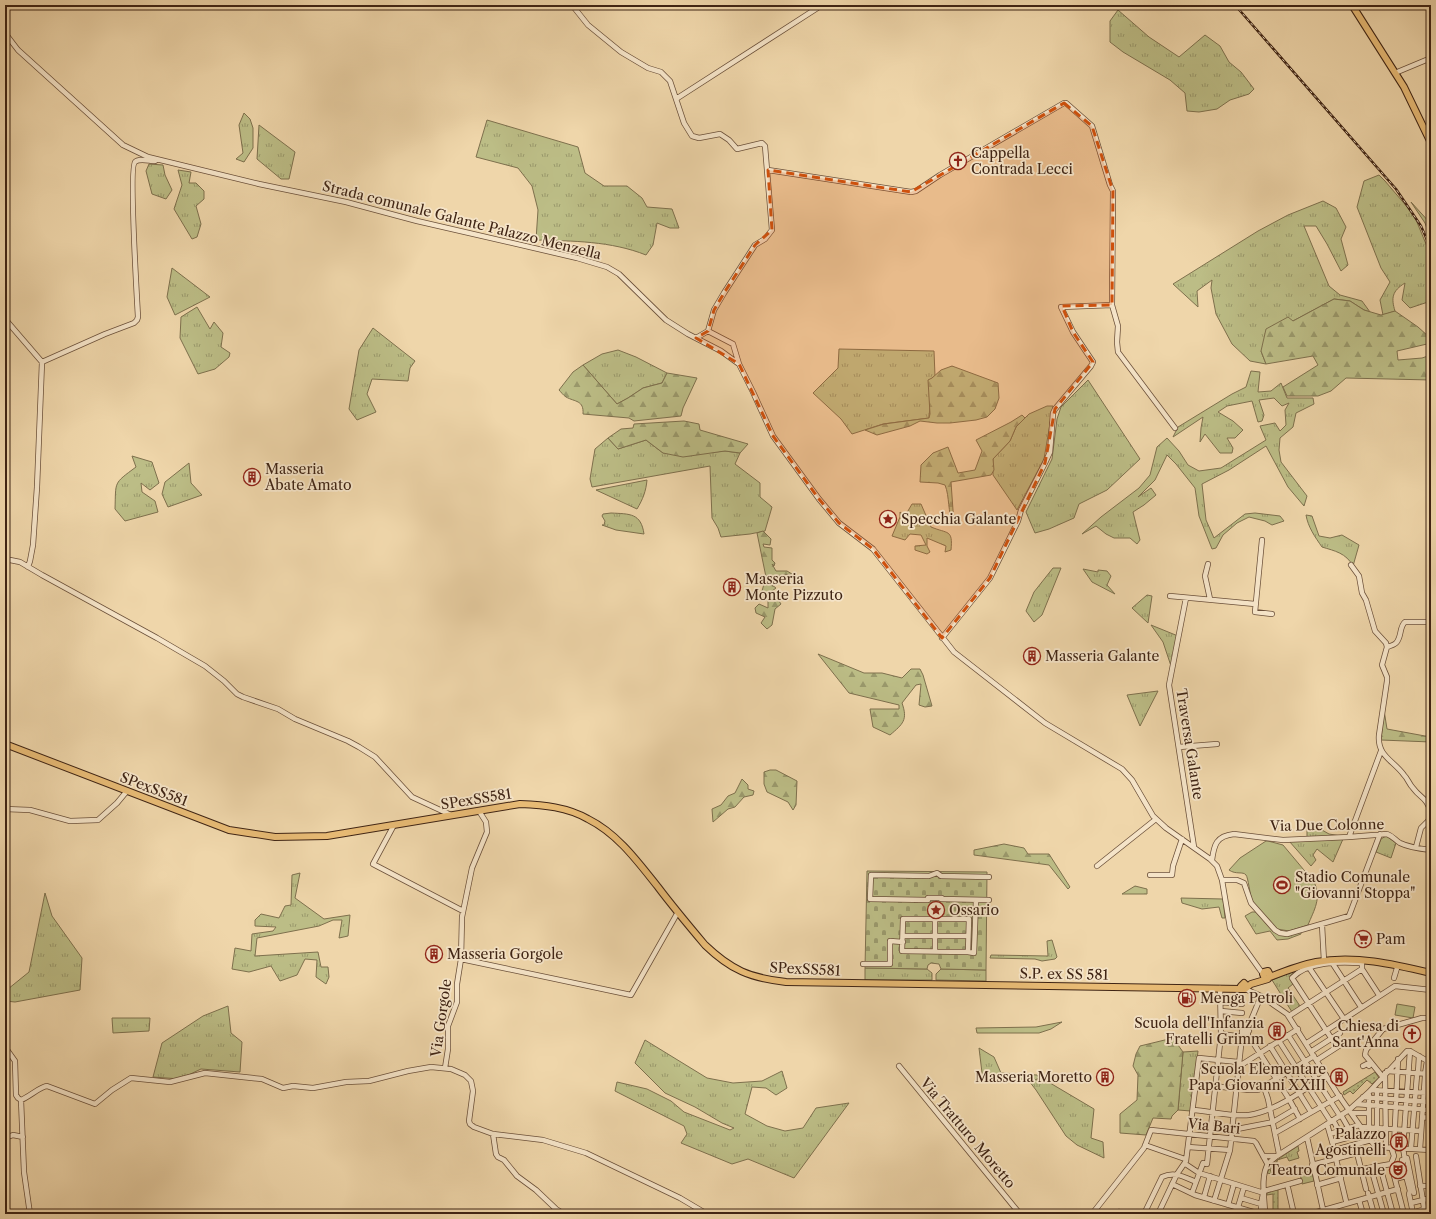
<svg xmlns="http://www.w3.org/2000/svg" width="1436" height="1219" font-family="'Libre Caslon Text',serif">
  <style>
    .grass { fill: url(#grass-tufts); stroke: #7e704d }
    .forest { fill: url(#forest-firs); stroke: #7e704d }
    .cemetery { fill: url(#cemetery-stones); stroke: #7e704d }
    .garden { fill: url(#garden-dots); stroke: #7e704d }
    .pitch { fill: #bcbd86; stroke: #7e704d }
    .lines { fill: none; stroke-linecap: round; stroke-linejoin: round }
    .minor-casing { stroke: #6b503a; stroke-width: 6 }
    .major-casing { stroke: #3f2414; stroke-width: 8 }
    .minor { stroke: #f5e4c8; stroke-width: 4.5 }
    .major { stroke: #e8bb75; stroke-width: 6 }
    .rail-casing { stroke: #3f2414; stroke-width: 2.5 }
    .rail { stroke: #f5e4c8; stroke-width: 1; stroke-dasharray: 3; stroke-linecap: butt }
    .marked { fill: #cf510d; fill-opacity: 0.2; stroke: #cf510d; stroke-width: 3; stroke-dasharray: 8 5; stroke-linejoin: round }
    .labels { text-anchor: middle; stroke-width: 3.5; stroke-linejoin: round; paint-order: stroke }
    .poi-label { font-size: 14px; fill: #3f2414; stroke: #f5e4c8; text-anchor: start }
    .street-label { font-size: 14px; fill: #3f2414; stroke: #f5e4c8 }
  </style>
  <defs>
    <pattern id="grass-tufts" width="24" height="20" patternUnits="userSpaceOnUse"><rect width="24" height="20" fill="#bcbd86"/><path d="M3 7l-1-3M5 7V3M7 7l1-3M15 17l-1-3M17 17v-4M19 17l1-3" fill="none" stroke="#9a996c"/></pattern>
    <pattern id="forest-firs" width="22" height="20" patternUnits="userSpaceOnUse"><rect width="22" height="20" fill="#bcbd86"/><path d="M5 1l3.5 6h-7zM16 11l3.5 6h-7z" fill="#9a996c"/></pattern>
    <pattern id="cemetery-stones" width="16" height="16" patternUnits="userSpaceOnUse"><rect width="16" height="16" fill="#bcbd86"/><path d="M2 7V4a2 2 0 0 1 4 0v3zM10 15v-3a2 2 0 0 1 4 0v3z" fill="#9a996c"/></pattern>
    <pattern id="garden-dots" width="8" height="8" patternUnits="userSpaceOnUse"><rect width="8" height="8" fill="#bcbd86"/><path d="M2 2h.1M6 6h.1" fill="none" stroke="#9a996c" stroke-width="1.8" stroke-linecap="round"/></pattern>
  </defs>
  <rect width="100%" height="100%" fill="#efd6aa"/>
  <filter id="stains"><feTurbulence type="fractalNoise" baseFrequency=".005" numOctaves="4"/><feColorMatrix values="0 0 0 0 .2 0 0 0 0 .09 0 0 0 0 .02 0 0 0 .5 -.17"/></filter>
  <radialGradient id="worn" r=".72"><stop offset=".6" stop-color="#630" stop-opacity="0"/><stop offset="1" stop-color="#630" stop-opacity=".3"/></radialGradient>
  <path class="grass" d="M1118,10L1149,37L1179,57L1205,35L1220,46L1229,62L1241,72L1254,89L1249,94L1230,100L1217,109L1199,112L1187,111L1185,93L1170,80L1123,52L1110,42V21Z
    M244,113L250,119L253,128V148L244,162L236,159L243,153L239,125Z
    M487,120L578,147L585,173L604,186H627L642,198L647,207L672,209L679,228H670L657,223L653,245L646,255C611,241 573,241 536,240L538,210L532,186L518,168L476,157Z
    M259,125L295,152L289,179H281L257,159Z
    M149,164L163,165L165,175L172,190L166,199L152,194L146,171Z
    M178,170L191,172L189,183H196L204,191V199L196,206L201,224L197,237L192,239L174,209L182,185Z
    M1379,175L1385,181L1414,215L1431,256V301L1410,308L1402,300L1405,283C1392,291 1391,298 1395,311L1383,315L1380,300L1390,282L1381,268L1357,207L1364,181Z
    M1323,201L1336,208L1346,227L1341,239L1348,265L1341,271L1327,244L1316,226H1304L1329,286L1340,295L1362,301L1370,312L1364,310L1350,301L1334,299L1293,321L1261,351L1266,364L1250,361L1232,344L1216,314L1211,288L1212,280L1197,291L1198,307L1173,284L1258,231L1288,215Z
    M1411,202L1431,224V240L1425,223Z
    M172,268L210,297L175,315L167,297Z
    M197,307L210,329L214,322L223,333L221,347L230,353L229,357L215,369L198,374L180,338L181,317Z
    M373,328L415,361L410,368L408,381L372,379L367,394L376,412L357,420L349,409L359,350Z
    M839,349L934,351L935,376L932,378L929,418L883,424L852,434L841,419L813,393L838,368Z
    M618,350L636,357L667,373L662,383L643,388L628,398L617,404L583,365L602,354Z
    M1251,371L1260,372L1258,392L1271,391L1281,383L1287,398H1313L1314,404L1296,413L1293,427L1280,438L1279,450L1281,462L1307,496L1304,506L1288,487L1266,446L1229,470L1202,484L1206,520L1214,538L1245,514L1255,513L1280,516L1284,521L1272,525L1265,521L1249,517L1237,523L1223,535L1216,548L1212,549L1199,516L1195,488L1176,464L1167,455L1155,480L1138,497L1151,488L1156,495L1144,505L1133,512L1140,540L1137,544L1130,538H1114L1106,534L1096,526L1082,534L1101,517L1139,488L1150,475L1157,447L1167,438L1179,451L1188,465L1199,471L1221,468L1266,440L1260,426L1275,423L1280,431L1286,425L1285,410L1289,403L1282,406L1274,398L1259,400L1264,415L1262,421L1258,422L1252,401L1227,406L1218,412L1233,421L1243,430L1235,438H1227L1233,448L1232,453H1220L1205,434L1200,442L1201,428L1203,417L1173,437L1178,427L1232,394L1246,387Z
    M1088,380L1140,459L1107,490L1079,504L1074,518L1049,529L1035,533L1026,512L1052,459L1057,419L1061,407Z
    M1047,406H1053L1044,459L1017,510L993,475V459L1010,441L1016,427L1029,414Z
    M608,438L618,449L646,440L663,453H704L725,451L740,453L735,464L760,483V497L772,507L765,531L750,534L721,537L718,528L712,518L710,466L592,487L590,479L595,449Z
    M132,456L152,462L159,483L150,490L141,483L142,492L155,501L158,512L125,521L115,509C116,481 113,484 136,467Z
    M189,463L191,483L202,495L168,507L162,494L165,482Z
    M647,480C646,491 643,499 637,509L596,490Z
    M912,504H921L931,527C948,534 953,529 951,550L945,552L946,546L927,538V546L930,552L927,554L915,550V546L926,545L921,535L910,534L905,540L892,536L900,517V512L905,516Z
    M611,513C630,514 641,513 644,534L616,530L602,525H604L605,521L602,516L603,514Z
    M1306,515L1312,516L1319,536L1330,538L1342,535L1359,545L1353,566C1346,553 1335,551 1322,547C1315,537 1308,527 1306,515Z
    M1053,568H1061L1042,615L1034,622L1026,611L1034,592Z
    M1083,569L1098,572V570L1107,571L1111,576L1107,585L1115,594L1092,582Z
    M1147,595L1152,596L1148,623L1132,608Z
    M1151,625L1178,636L1172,669L1163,642Z
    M1158,691L1140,726L1127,695Z
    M1310,825L1315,826L1329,834L1341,836L1307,837V827Z
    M1386,836L1396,843L1391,858L1376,852L1381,839Z
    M1343,839L1333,862L1317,849L1313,855L1316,860L1311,866L1289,841Z
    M300,873L295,898L324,919L350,915L348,936L339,938L342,920H333L319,926L257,938L255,956L318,952L321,967H328L329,977L326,984L316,977L317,960L305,959L297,975L280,981L271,966L249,972L232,969L235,948L251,951L252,934L273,931L276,927L255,926V920L261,914L279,918L285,906L291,905L292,875Z
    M1135,886L1147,889V894H1122Z
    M45,893L52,916L82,958L80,990L15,1002L5,1001L8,989L29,972Z
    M1181,898L1223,899L1225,918H1222L1219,907L1202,909L1182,903Z
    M1252,912H1256L1272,930L1276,933L1301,931V934L1288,939L1277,940L1270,931L1256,934L1245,916Z
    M1052,940L1057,957L1055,959L1042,961L1035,959L990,958L991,955L1048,956L1047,941Z
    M865,968L927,969L932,973V980H865Z
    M941,969L986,970V981L936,980V974Z
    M1299,969L1290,976V978L1293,984L1288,988L1300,1006L1292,1012L1272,980Z
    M228,1006L231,1033L242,1042L240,1072L201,1069L180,1079L153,1077L162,1043L203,1016Z
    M112,1018H150L149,1031L113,1033Z
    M1062,1022L1051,1029L1039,1033H977L976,1028L1036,1027Z
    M645,1040L707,1078L733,1083L762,1081L782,1071L787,1088L776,1095L766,1088L752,1087L745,1114L767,1126L785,1131L803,1128L816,1108L849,1103L794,1178L748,1159L732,1164L681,1143L687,1134L684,1126L615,1091L617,1082L647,1089L671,1101L684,1112L730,1130L734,1128L722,1123L695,1107L665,1093L635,1063Z
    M979,1048L994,1057L1001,1073L1037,1075L1039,1078L1035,1080H1045L1094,1109L1091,1138L1103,1142L1104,1158L1077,1145L1066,1136L1036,1090L1029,1081H983Z
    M1198,1051L1191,1111L1178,1110L1183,1052Z
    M1298,1146L1299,1151L1297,1152L1299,1158L1289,1161L1287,1157L1277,1160V1163L1273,1164V1168L1270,1169L1272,1174L1267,1173C1274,1160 1286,1154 1298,1146Z
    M1310,1171L1312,1172L1314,1181L1302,1184L1300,1173Z"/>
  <path class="forest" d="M1334,299L1350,301L1364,310L1381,315L1395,311L1418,327L1428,336L1427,344L1397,351L1398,360L1422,358L1431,355V380L1346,378L1331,391L1318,396H1287L1283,387L1318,365L1313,356L1266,364L1261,351L1266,329L1288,317L1293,321Z
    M583,365L617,404L628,398L643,388L662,383L667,373L697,378L683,408L681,416L634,421L629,418L583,414C584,400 575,402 566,397C563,395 561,392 559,390L573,372Z
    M952,366L998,383L999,398L995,409L987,417L976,420L950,423H937L920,421L910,426L877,435L865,430L884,424L929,418L930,414L928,380L932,378L941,370Z
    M1022,415L1025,418L1016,427L1010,441L993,459L994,470L991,475L951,482L954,524C947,512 950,497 945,485L938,483L920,482L921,465L933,453L948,447L958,473L975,470L982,451L976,440L1011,422Z
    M684,421L699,424L700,430L748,444L740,453L725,451L683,457L663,453L646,440L618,449L608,438L621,429L633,428L634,424Z
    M763,531L771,539L770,545L763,544L764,547L772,548V560L775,563L774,566L772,564L776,571H787L792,574L766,577L757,533Z
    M764,584L772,585L776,588L772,591L781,604L775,609L772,625L767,629L761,623L765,617L756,613L755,608L759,604L768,608V602L762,591Z
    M818,654L864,673H882L902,678L911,669H920L923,675L932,706L925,707L919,705L921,684L916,685L902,703C908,720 903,724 890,735L873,727L870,709H899V705L849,693Z
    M1384,710L1387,729L1425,736H1431V742L1381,740Z
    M770,770H776L797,781L796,805L793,810L788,802L767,792L764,784V772Z
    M742,779L748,785V789L754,791L753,795L744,797L735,807L728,809L713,822L712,809L721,805L728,796L735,793Z
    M1004,844L1024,848L1028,854H1049L1070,887L1068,889L1049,865L974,855V850Z
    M1173,1038L1183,1052L1178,1110L1172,1116L1171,1119L1153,1118L1146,1135L1120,1133V1114L1137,1100L1138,1075L1133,1066L1136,1054L1140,1046Z"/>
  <path class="cemetery" d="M867,871L987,872L986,970L941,969L939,964L931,963L928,965L927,969L865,968Z"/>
  <path class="garden" d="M1375,1072L1379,1078L1372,1084L1367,1080L1353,1094L1350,1091L1344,1095L1343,1092Z
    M1278,1189V1214H1273V1194L1267,1195V1192Z"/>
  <path class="pitch" d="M1266,841H1268L1283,845L1314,882C1322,898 1314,910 1308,925L1289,931L1277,929C1270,921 1256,909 1252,900C1250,895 1248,877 1246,875C1243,871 1236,875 1229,870L1240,858Z
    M1397,1004L1415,1007L1413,1018L1395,1015Z"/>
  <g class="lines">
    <g class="minor-casing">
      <path id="minor" d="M572,5L588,25L621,52L648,68L661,72L670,81L684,123L692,136L699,138L720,134L729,140L737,149L762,143L765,146L772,230L765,239L755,245L724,293L714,310L708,331L733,344L739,364
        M5,33L18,50L123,145L148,157L259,184L346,202L417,221L577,258L607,267L619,274L666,320L688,334L721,351L739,364L753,392L773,436L819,499L839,523L873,549L954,652L1045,723L1122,769L1132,780L1153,816L1166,828L1210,859L1217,866L1222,880L1230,928L1263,974
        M1395,73L1431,58
        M676,99L822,5
        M768,170L911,192L916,191L940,175L1064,103H1066L1092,126L1110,185L1113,191L1112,305L1061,307L1073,332L1093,362L1091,366L1055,409L1053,413L1050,452L1045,463L1021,510L1018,521L990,578L942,638
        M1112,305L1118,326L1117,342L1118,352L1175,428
        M5,319L42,362
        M696,338L708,331
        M1262,540L1255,612L1272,614
        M5,559L20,562L42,575L157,638L205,666L224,681L237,694L243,697L278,709L295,719L348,741L359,747L375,757L412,797L451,815
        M1208,564L1205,576L1210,599
        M1351,565L1359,576L1362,593L1366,600L1375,631L1386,643L1387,647L1382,665L1387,677V681L1379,735C1377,756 1393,760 1404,775C1408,779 1409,784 1413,788C1421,799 1427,797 1431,813
        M28,567L30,561L33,545L37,487L42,362L105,334L134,323L137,320L138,317C137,299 129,167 135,162C139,158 149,161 155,161
        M1170,596L1255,604
        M1186,598L1169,685L1194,847
        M1387,647C1390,646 1394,645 1396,643C1402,637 1399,627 1405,622H1431
        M1179,747L1217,744
        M5,809L30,810L70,821L98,820L117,803L127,791
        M394,825L373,864L463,911
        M1349,837L1381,751
        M1416,847L1421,828L1428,821L1431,816
        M1212,860C1214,845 1216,836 1234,834L1283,840L1349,837L1387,834C1393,836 1395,840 1400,843C1408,847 1422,849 1431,850
        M1097,866L1156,819
        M1150,875H1172L1173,866L1182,839
        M1222,880H1237L1244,883L1251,903L1275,930L1280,933L1287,934L1349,916L1380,834
        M989,900L941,899L942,898H928V900L870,899L871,875L929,876L937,873L941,876L989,877
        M903,919H969L968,952L902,951Z
        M1322,925L1324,961
        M903,936H968
        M935,936V919
        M935,951V937
        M968,952L974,953L976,900
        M461,959L631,995L678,912
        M863,964H890V941L903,942
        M1333,964L1361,1007
        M1308,966L1344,1019
        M1362,969L1379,995
        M1394,978L1397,968
        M1245,989L1261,996L1287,1014L1337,1093L1365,1133L1376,1147
        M1221,1002L1242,1004
        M1221,1011L1242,1013
        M1289,1016L1362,969V961
        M1221,1023L1249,1025L1261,996
        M1221,1034L1244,1037L1252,1041L1289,1099L1300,1119
        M1288,1035L1340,1116
        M1247,1038L1248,1034L1242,1033V1031L1248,1032L1249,1031L1246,1030L1247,1025
        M1279,1041L1331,1122
        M1307,1043L1395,986L1431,990
        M1270,1046L1311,1112
        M5,1047L15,1061L16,1095L18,1098L21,1100
        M1337,1047L1292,978C1308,961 1339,962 1361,963
        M1312,1051L1340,1033
        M1317,1060L1345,1042
        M899,1066L1020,1214
        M1363,1066L1367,1064L1369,1066
        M1238,1067L1298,1029
        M445,1068L448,1049V1026L457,1002V984L461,959L462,917L472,868L487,832L486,822L479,811
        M1387,1071L1431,1074
        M1385,1073L1386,1147
        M1418,1073L1419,1056
        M1425,1074L1427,1061
        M1382,1076L1365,1055L1366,1050L1383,1029L1422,1018H1431
        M1196,1084L1249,1090H1258L1314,1056
        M1264,1087L1268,1099L1279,1154
        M1371,1090L1431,1093
        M1377,1090V1128
        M1369,1095V1128
        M1363,1097L1431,1102
        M21,1100C29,1097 41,1086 47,1086L95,1104L112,1090L131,1078L170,1082L205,1073L262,1079L283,1088L293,1086L313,1088L346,1082L369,1081L408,1071L431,1067L451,1069L465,1075L471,1081L473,1091L469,1121L470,1124L474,1127L493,1134L543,1140L586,1153L680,1198L707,1214
        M21,1100L24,1172L30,1214
        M1356,1104L1431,1110
        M1193,1110C1209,1111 1234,1117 1249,1115C1276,1111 1304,1090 1326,1075
        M1351,1113H1369
        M1341,1115L1349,1129
        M1422,1117L1431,1118
        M1333,1120L1339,1131
        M1327,1124L1337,1159
        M1361,1127L1421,1131
        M1232,1130L1273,1122L1295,1109
        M1275,1133L1340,1096
        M1333,1133L1359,1125
        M493,1134L496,1154L498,1157L504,1160L517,1176L536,1190L556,1209L564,1214
        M1307,1137L1324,1214
        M5,1138L13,1135L23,1137
        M1332,1142L1365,1133
        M1145,1145L1185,1159L1186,1161
        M1188,1147L1230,1150
        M1394,1147L1398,1059
        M1411,1148L1417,1075
        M1420,1149L1425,1076
        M1335,1150L1371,1140
        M1357,1153L1366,1189
        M1263,1156H1275
        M1416,1156L1425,1214
        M1407,1158L1414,1193
        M1336,1159L1346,1201
        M1402,1160L1410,1191L1409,1194L1413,1213
        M1405,1160L1403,1148L1410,1051
        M1391,1164L1404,1214
        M1391,1164L1394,1156L1391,1147
        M1187,1165L1199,1173L1264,1193
        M1312,1165L1372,1149L1376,1147L1431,1150
        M1380,1166L1393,1214
        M1371,1168L1384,1214
        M1340,1173L1391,1164
        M1395,1179L1406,1176
        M1172,1184L1195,1195L1260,1214
        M1317,1185L1341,1178
        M1420,1186H1431
        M1288,1188L1294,1214
        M1264,1191L1300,1181
        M1192,1193L1203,1163L1207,1164L1221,1034L1220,988
        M1368,1193L1374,1214
        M1204,1197L1210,1176
        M1241,1198L1261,1204
        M1359,1200L1363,1214
        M1214,1201L1230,1150L1242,1036
        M1411,1203L1431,1198
        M1228,1205L1234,1184
        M1092,1214L1144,1148L1151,1130L1254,1141L1256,1143L1268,1165
        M1117,1214L1119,1212L1121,1214
        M1144,1214L1162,1177C1175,1171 1184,1177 1196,1182
        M1158,1214L1177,1174L1186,1161L1199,1058L1238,1062
        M1236,1214L1244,1187
        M1261,1214V1204L1263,1194
        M1265,1214C1265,1201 1260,1176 1268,1164C1270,1161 1275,1158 1277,1156L1349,1110L1369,1092L1407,1051H1410L1431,1063
        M1310,1214L1398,1189
        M1409,1214L1431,1207"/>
    </g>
    <g class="major-casing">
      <path id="major" d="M1352,5L1404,87L1431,143
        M5,744L229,830L275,837L327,836L520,804C544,805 567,807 588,819C618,834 638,862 658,887C673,907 689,926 705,945C731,970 750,978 786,982L1242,989
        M1270,977C1285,971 1300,965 1316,962C1355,955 1393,964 1431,973
        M1247,986L1244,983L1241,986L1242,989H1245L1251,984L1268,979L1270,975L1268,971L1264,972L1263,974L1265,979"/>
    </g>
    <use href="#minor" class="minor"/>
    <use href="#major" class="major"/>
    <g class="rail-casing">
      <path id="rail" d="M1235,5L1396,189L1421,226L1431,249"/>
    </g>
    <use href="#rail" class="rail"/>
  </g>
  <path class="marked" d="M1064,103L1092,126L1113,191L1112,305L1062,306L1073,332L1093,362L1055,409L1045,463L990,578L942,638L873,549L839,523L819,499L773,436L739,364L696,338L708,331L714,310L724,293L755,245L772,230L768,170L911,192Z"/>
  <defs>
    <g id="church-ring" transform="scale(0.9)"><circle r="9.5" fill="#f5e4c8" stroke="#8f2418" stroke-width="1.5"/><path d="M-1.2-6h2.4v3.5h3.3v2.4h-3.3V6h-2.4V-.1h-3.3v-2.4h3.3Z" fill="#8f2418"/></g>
    <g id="building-ring" transform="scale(0.9)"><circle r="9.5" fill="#f5e4c8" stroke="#8f2418" stroke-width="1.5"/><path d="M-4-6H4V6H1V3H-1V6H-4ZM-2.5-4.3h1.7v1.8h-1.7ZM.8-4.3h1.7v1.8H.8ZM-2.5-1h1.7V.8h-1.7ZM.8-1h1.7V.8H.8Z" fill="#8f2418"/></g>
    <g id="sight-ring" transform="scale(0.9)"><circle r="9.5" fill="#f5e4c8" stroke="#8f2418" stroke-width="1.5"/><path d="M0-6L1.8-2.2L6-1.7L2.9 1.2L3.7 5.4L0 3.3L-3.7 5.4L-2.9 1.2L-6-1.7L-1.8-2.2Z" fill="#8f2418"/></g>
    <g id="stadium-ring" transform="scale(0.9)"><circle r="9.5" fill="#f5e4c8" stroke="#8f2418" stroke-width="1.5"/><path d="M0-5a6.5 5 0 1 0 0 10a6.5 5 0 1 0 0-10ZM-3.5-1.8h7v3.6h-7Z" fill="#8f2418"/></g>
    <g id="supermarket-ring" transform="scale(0.9)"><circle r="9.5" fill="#f5e4c8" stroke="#8f2418" stroke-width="1.5"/><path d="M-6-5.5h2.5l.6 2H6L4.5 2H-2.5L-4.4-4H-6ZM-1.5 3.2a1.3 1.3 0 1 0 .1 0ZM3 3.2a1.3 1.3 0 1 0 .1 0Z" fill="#8f2418"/></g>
    <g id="fuel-ring" transform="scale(0.9)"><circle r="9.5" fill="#f5e4c8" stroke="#8f2418" stroke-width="1.5"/><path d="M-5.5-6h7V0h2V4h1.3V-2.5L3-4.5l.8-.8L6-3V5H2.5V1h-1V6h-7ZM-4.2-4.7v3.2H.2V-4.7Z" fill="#8f2418"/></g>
    <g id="theatre-ring" transform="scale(0.9)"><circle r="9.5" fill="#f5e4c8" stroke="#8f2418" stroke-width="1.5"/><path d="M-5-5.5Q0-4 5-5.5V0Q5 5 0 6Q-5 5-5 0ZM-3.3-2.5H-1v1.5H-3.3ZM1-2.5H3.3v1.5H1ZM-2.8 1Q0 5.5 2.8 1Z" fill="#8f2418"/></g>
  </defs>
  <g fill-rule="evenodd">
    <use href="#church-ring" x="958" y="161"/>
    <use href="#building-ring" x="252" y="477"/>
    <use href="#sight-ring" x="888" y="519"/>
    <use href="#building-ring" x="732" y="587"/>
    <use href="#building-ring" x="1032" y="656"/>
    <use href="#stadium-ring" x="1282" y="885"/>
    <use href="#sight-ring" x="936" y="910"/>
    <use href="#supermarket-ring" x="1363" y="939"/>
    <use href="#building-ring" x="434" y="954"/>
    <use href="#fuel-ring" x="1187" y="998"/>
    <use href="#building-ring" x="1277" y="1031"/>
    <use href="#church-ring" x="1412" y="1034"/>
    <use href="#building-ring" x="1105" y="1077"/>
    <use href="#building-ring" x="1339" y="1077"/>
    <use href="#building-ring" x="1399" y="1142"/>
    <use href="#theatre-ring" x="1398" y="1170"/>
  </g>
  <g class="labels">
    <g class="poi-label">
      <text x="971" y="158">Cappella<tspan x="971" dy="16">Contrada Lecci</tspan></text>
      <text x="265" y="474">Masseria<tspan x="265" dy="16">Abate Amato</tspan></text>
      <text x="901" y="524">Specchia Galante</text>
      <text x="745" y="584">Masseria<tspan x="745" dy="16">Monte Pizzuto</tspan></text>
      <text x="1045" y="661">Masseria Galante</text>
      <text x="1295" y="882">Stadio Comunale<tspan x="1295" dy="16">"Giovanni Stoppa"</tspan></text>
      <text x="949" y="915">Ossario</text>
      <text x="1376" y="944">Pam</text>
      <text x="447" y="959">Masseria Gorgole</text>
      <text x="1200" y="1003">Menga Petroli</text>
      <text x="1264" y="1028" text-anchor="end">Scuola dell'Infanzia<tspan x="1264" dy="16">Fratelli Grimm</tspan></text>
      <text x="1399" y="1031" text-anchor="end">Chiesa di<tspan x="1399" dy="16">Sant'Anna</tspan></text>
      <text x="1326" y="1074" text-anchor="end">Scuola Elementare<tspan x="1326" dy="16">Papa Giovanni XXIII</tspan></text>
      <text x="1092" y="1082" text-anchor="end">Masseria Moretto</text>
      <text x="1386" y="1139" text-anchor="end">Palazzo<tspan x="1386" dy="16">Agostinelli</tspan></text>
      <text x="1385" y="1175" text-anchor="end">Teatro Comunale</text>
    </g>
    <g class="street-label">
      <text transform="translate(462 220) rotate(14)" y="5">Strada comunale Galante Palazzo Menzella</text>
      <text transform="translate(1190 744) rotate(81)" y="5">Traversa Galante</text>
      <text transform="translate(154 789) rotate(21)" y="5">SPexSS581</text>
      <text transform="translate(476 799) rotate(-9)" y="5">SPexSS581</text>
      <text transform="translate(1327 825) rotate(-1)" y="5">Via Due Colonne</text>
      <text transform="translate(805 969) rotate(3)" y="5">SPexSS581</text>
      <text transform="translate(1064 974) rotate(1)" y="5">S.P. ex SS 581</text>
      <text transform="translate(441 1018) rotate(-82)" y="5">Via Gorgole</text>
      <text transform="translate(1214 1126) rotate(6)" y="5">Via Bari</text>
      <text transform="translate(968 1133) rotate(50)" y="5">Via Tratturo Moretto</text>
    </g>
  </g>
  <rect width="1436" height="1219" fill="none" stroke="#efd6aa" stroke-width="20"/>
  <rect x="6" y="6" width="1424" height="1207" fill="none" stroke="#3f2414" stroke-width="2"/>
  <rect x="10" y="10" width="1416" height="1199" fill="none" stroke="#3f2414"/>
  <rect width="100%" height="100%" filter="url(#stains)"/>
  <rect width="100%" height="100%" fill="url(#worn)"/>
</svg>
